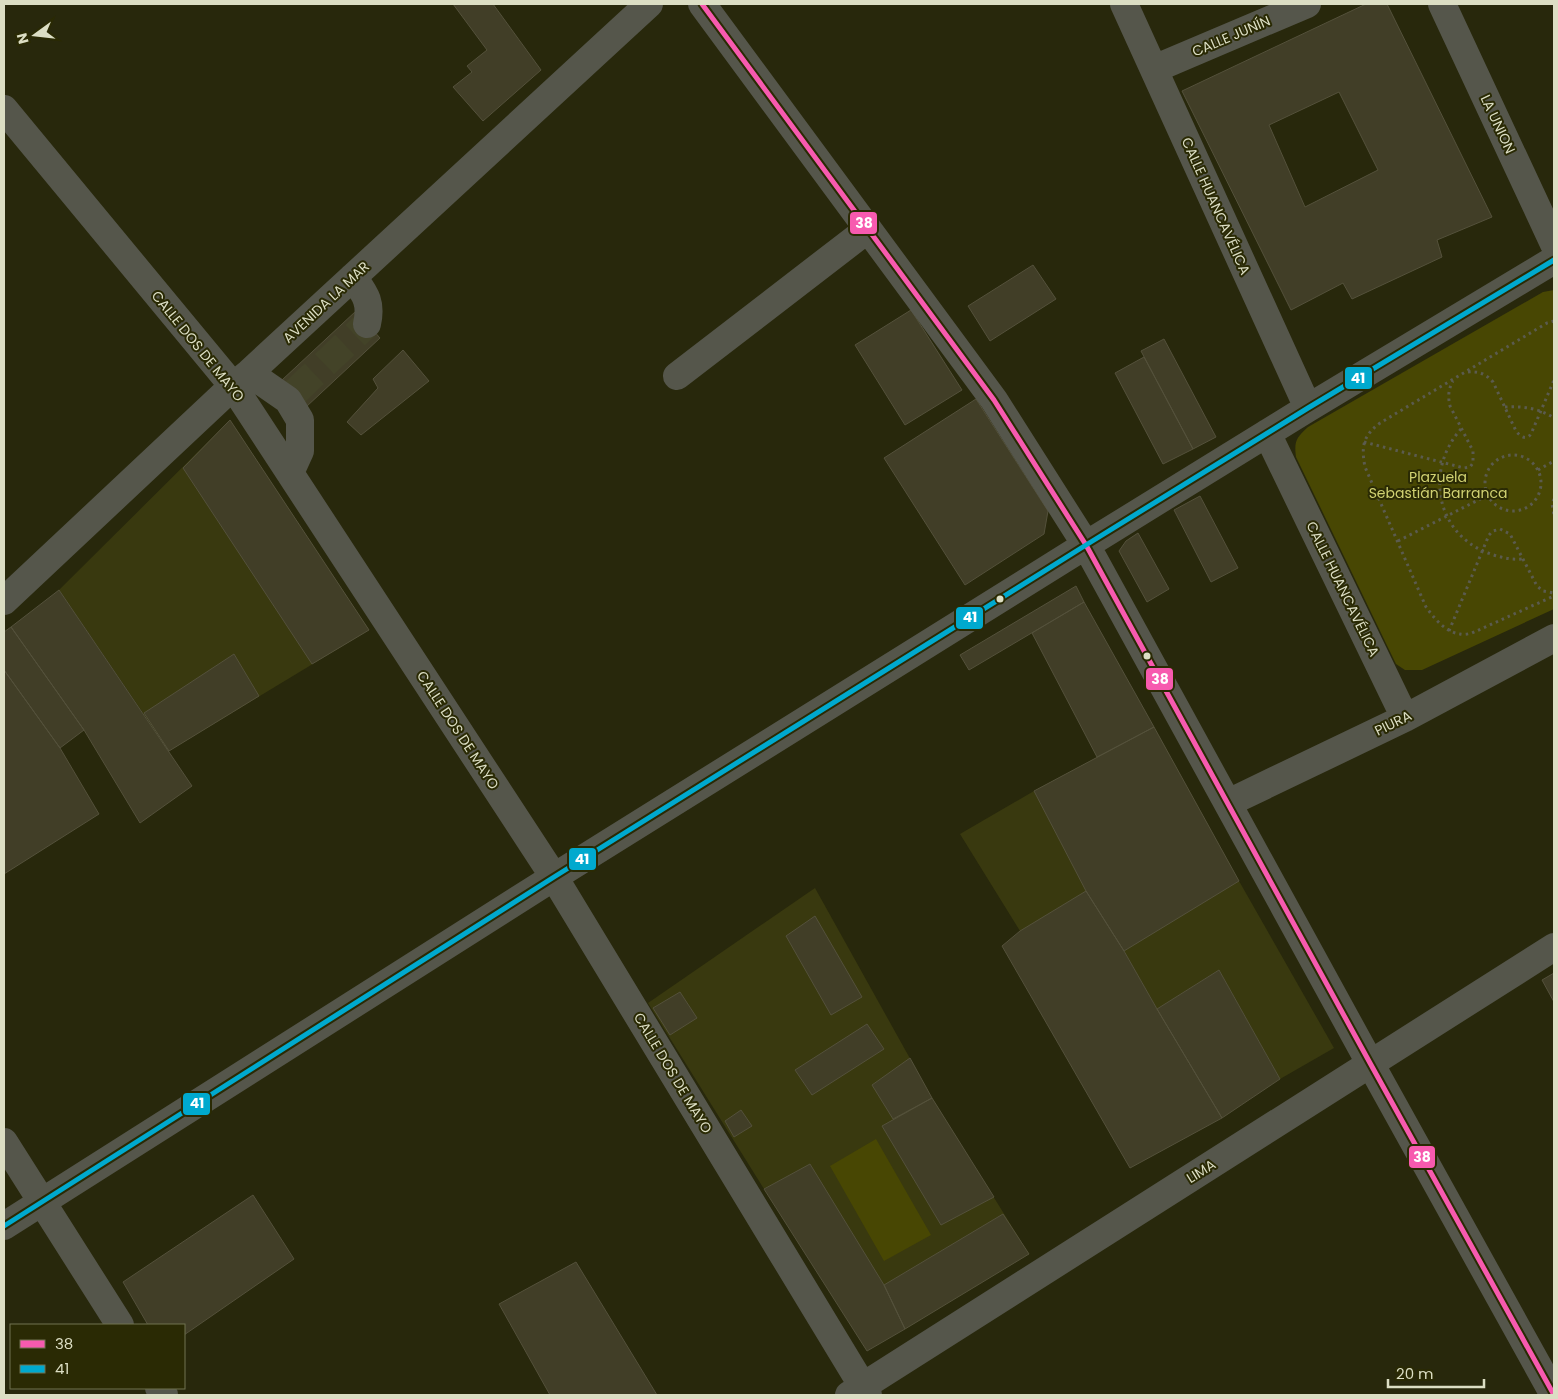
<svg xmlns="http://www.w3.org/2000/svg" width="1558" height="1399" font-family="Poppins,sans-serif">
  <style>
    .built { fill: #39390f }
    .green { fill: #484703 }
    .building { fill: #413e27; stroke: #54513b; fill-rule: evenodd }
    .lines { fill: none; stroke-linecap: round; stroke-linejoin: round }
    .minor-tunnel { stroke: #434328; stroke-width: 28; stroke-dasharray: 28 14; stroke-linecap: butt }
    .path { stroke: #5b5b4e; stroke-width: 3; stroke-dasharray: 2.5 4; stroke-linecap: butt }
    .minor { stroke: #55564b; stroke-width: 28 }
    .bus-1-casing { stroke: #2a2a04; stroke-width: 9 }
    .bus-2-casing { stroke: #2a2a04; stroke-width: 9 }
    .bus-1 { stroke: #f75aaf; stroke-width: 5 }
    .bus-2 { stroke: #00a9ce; stroke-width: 5 }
    .bus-dot { fill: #dcdec4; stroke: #2a2a04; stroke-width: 2 }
    .labels { text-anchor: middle; stroke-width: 4; stroke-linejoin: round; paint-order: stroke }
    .street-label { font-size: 14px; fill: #dcdec4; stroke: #2a2a04 }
    .park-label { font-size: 14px; fill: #d0d171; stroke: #2a2a04 }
    .line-badge { stroke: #2a2a04; stroke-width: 2 }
    .badge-label { font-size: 14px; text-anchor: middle; font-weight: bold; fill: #fff }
  </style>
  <rect width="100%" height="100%" fill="#28280c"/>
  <path class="built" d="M230,420L369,630L169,751L59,590Z
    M1154,727L1239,881L1334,1048L1280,1079L1219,970L1157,1009L1124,951L1020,931L960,834L1034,791Z
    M815,888L932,1098L1029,1254L905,1329L809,1165L764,1189L648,1003Z"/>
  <path class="green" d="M1554,290V609L1422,670H1405L1396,664L1296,457C1294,441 1296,438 1308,427L1543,292Z
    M876,1139L931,1235L884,1261L830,1166Z"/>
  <path class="building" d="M453,4H493L541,70L483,121L453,87L472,72L467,66L487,50Z
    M1366,4H1387L1492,217L1437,240L1442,257L1352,299L1343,283L1291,310L1182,91ZM1339,92L1378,170L1305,207L1269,125Z
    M1033,265L1056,299L990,341L968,306Z
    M911,310L962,390L905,425L855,345Z
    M356,311L380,338L306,407L282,380Z
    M1164,339L1216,437L1193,449L1141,351Z
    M403,350L429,381L361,435L347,422L378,388L373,379Z
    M1144,357L1193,449L1163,464L1115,373Z
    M976,399L1048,511L1044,534L965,585L884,458Z
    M230,420L369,630L312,664L183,468Z
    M1200,496L1238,568L1211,582L1174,510Z
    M1138,533L1169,589L1147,602L1119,551L1126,541Z
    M1076,586L1084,602L969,670L960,655Z
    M59,590L192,786L140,823L84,730L11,627Z
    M1084,602L1154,727L1097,757L1032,633Z
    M11,627L84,730L60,748L4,670V632Z
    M234,654L259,696L169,751L144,713Z
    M4,670L60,748L99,814L4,874Z
    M1154,727L1239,881L1124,951L1086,891L1034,791Z
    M1086,891L1124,951L1157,1009L1222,1118L1130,1168L1002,946L1020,931Z
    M815,916L862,997L831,1015L786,936Z
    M1219,970L1280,1079L1222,1118L1157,1009Z
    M1554,973V1002L1542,980Z
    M680,992L697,1018L670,1035L653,1008Z
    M867,1024L884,1049L812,1095L795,1070Z
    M910,1058L932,1098L893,1119L872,1085Z
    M932,1098L994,1197L941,1225L882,1126Z
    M741,1110L752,1126L734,1137L725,1121Z
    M810,1164L884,1285L905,1329L867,1351L764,1189Z
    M253,1195L294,1259L184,1335V1325H148L123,1282Z
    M1003,1214L1029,1254L905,1329L884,1285Z
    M576,1262L657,1395H550L499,1304Z"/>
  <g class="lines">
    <path class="minor-tunnel" d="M294,393L367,324"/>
    <path class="path" d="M1554,321L1547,323L1380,423C1363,436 1361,446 1365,467L1426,607C1434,618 1445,632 1460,634C1463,635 1468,634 1472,633L1554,596
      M1468,372C1479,371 1486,374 1493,382L1516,431C1520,436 1526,441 1531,434L1554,380
      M1505,407C1522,406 1539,408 1554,418
      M1461,429C1425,469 1435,533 1488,553C1499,557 1510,560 1522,559
      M1364,442L1464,468L1470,467L1473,463V451L1450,406C1448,397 1448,390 1453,381
      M1485 483a28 28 0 1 1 56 0a28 28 0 1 1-56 0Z
      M1538,470L1554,461
      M1554,499L1552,504L1554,515
      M1398,541L1488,495
      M1449,631L1489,535L1493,531L1500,529L1510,534L1537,586L1543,591L1554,593"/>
    <path class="minor" d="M702,4L994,400L1086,545L1370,1063L1554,1395
      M1124,4L1308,408
      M1442,4L1554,244
      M1154,69L1307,4
      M4,109L233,386L554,877L868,1395
      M353,277C365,294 372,302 367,324
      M249,373L288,400L300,420V451L290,473
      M677,376L868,229
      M1267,433L1405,718
      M4,601L233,386L249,373L649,4
      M1228,803L1405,718L1554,638
      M4,1142L120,1325
      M4,1226L554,877L1086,545L1308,408L1554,260
      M159,1388L164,1395
      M849,1395L1554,947"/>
    <g class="bus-1-casing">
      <path id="bus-1" d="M702,4L994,400L1086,545L1370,1063L1554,1395"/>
    </g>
    <g class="bus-2-casing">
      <path id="bus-2" d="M4,1226L554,877L1086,545L1308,408L1554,260"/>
    </g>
    <use href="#bus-1" class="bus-1"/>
    <use href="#bus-2" class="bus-2"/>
  </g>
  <g class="bus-dot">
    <circle cx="1000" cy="599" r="4.5"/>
    <circle cx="1147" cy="656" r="4.5"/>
  </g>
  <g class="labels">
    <g class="street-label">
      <text transform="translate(1231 36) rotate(-23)" y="5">CALLE JUNÍN</text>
      <text transform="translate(1498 124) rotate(65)" y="5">LA UNION</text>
      <text transform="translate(1216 206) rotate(66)" y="5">CALLE HUANCAVÉLICA</text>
      <text transform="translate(326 302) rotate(-43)" y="5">AVENIDA LA MAR</text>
      <text transform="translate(198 346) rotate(51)" y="5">CALLE DOS DE MAYO</text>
      <text transform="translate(1343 589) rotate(64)" y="5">CALLE HUANCAVÉLICA</text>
      <text transform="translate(1393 723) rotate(-26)" y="5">PIURA</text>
      <text transform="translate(458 730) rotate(57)" y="5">CALLE DOS DE MAYO</text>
      <text transform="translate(673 1073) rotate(59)" y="5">CALLE DOS DE MAYO</text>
      <text transform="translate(1201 1171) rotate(-32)" y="5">LIMA</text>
    </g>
    <g class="park-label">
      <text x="1438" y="482">Plazuela<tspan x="1438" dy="16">Sebastián Barranca</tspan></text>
    </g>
  </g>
  <g class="line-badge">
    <rect x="849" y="211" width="29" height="24" rx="5" fill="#f75aaf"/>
    <rect x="1344" y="366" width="29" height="24" rx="5" fill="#00a9ce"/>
    <rect x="955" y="606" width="29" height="24" rx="5" fill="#00a9ce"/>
    <rect x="1145" y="667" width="29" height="24" rx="5" fill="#f75aaf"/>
    <rect x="568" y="847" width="29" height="24" rx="5" fill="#00a9ce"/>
    <rect x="182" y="1092" width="29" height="24" rx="5" fill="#00a9ce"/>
    <rect x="1408" y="1145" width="28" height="24" rx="5" fill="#f75aaf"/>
  </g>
  <g class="badge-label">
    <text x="864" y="228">38</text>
    <text x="1358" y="383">41</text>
    <text x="970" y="622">41</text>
    <text x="1160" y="684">38</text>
    <text x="582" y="864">41</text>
    <text x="197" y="1108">41</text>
    <text x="1422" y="1162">38</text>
  </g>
  <rect width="1558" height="1399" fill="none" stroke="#dcdec4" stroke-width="10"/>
  <rect x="10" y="1324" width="175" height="65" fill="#2a2a04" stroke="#717251"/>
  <rect x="20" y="1340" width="25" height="8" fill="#f75aaf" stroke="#717251"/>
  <text x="55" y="1349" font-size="15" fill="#dcdec4">38</text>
  <rect x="20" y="1365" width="25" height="8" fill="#00a9ce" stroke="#717251"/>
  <text x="55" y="1374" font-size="15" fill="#dcdec4">41</text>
  <g transform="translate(35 35) rotate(255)" stroke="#2a2a04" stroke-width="4" paint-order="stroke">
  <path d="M0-4L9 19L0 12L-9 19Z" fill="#dcdec4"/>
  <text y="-8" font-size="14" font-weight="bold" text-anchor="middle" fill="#dcdec4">N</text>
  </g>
  <path d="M1388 1379v8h96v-8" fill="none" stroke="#dcdec4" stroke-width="2.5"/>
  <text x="1396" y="1379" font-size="15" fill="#dcdec4" stroke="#2a2a04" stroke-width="4" paint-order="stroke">20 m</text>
</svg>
